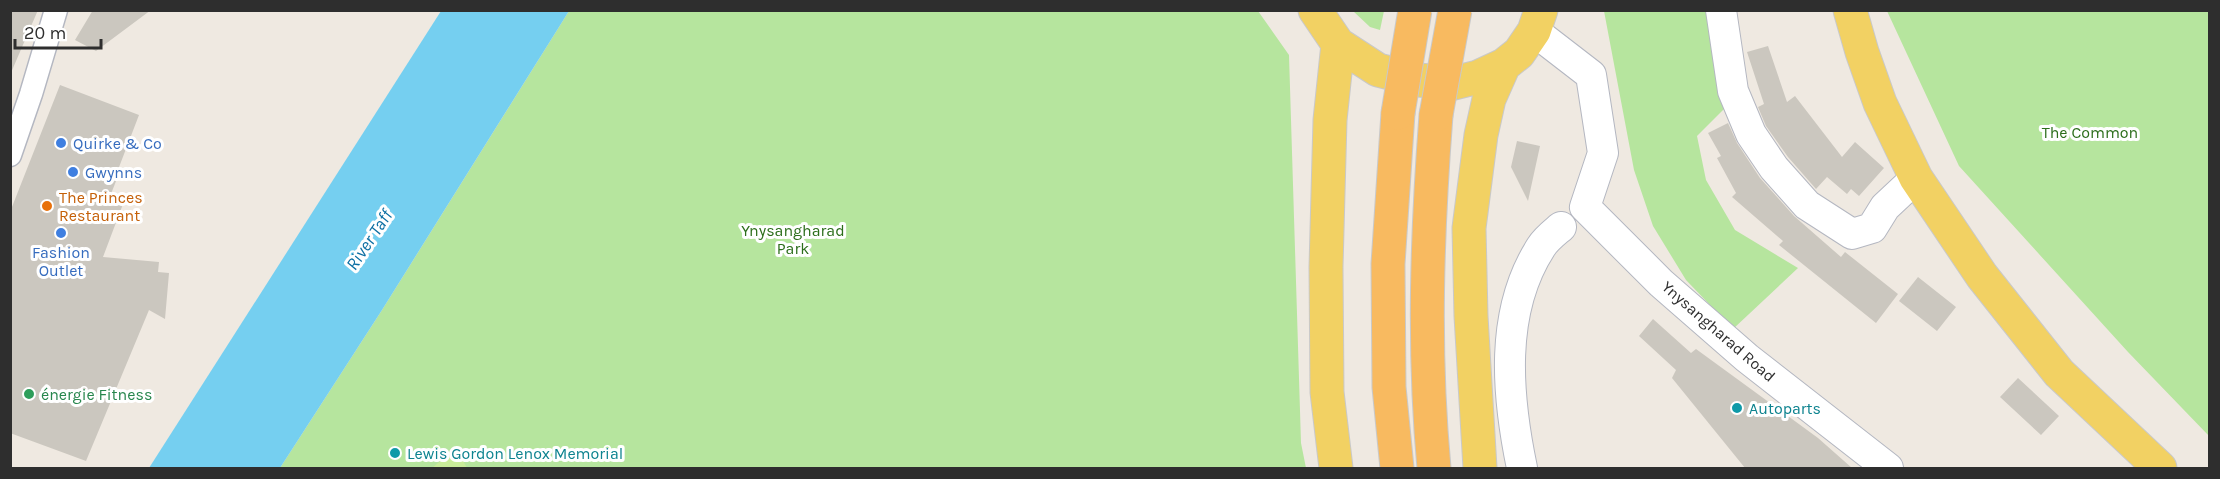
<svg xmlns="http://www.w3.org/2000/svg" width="2220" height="479" font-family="Karla,sans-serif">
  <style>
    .green { fill: #b6e59e }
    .pitch { fill: #c9ec9a }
    .water { fill: #75cff0 }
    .building { fill: #cbc7bf }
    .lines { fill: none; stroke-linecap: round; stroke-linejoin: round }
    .pedestrian-casing { stroke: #b4b7c1; stroke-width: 25 }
    .minor-casing { stroke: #b4b7c1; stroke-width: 32 }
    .primary-casing { stroke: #c9c9c9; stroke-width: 35 }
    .trunk-casing { stroke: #c9c9c9; stroke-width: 35 }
    .pedestrian { stroke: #fff; stroke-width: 22 }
    .minor { stroke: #fff; stroke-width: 30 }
    .primary { stroke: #f2d163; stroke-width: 33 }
    .trunk { stroke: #f8ba60; stroke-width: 33 }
    .trunk-bridge-casing { stroke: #c9c9c9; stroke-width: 35; stroke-linecap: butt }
    .trunk-bridge { stroke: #f8ba60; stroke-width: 33 }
    .shop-dot { fill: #3f7fe0; stroke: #fff; stroke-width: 2 }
    .food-dot { fill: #e8710a; stroke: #fff; stroke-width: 2 }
    .leisure-dot { fill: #2e9e5b; stroke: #fff; stroke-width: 2 }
    .culture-dot { fill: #0f9aa8; stroke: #fff; stroke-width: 2 }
    .labels { text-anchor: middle; stroke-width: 6; stroke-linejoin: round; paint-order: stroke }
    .park-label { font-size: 16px; fill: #2c6e1b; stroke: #fff }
    .shop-label { font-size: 16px; fill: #366cbe; stroke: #fff; text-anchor: start }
    .food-label { font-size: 16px; fill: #c56008; stroke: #fff; text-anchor: start }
    .street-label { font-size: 16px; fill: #2e2e2e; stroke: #fff }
    .leisure-label { font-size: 16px; fill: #27864d; stroke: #fff; text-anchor: start }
    .culture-label { font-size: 16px; fill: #0d838f; stroke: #fff; text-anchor: start }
    .water-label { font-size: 18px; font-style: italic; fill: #0d6fa3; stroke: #fff }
  </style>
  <rect width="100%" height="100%" fill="#efe9e1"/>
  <path class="green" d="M569,11H1258L1289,55L1301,443L1306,468H280L382,310Z
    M1353,11H1384L1380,30L1370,27Z
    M1604,11H1708L1728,105L1697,136L1706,180L1735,230L1798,268L1733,329L1686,280L1653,226L1634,170Z
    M1887,11H2209V436L2128,352L1959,166Z"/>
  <path class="pitch" d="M456,448L467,468H432Z"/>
  <path class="water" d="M441,11H569L382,310L280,468H149Z"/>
  <path class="building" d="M10,10H38L10,75Z
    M93,10H151L96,51L75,40Z
    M1768,46L1787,102L1795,96L1842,157L1855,142L1884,168L1859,196L1851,189L1847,194L1827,177L1816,189L1788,157L1766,126L1758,107L1764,104L1747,52Z
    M60,85L139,115L116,175L118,176L109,199L123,204L103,257L159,262L158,272L169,273L165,319L149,310L86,461L10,433V212Z
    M1728,123L1737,143L1760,178L1794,216L1841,257L1845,252L1898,294L1876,323L1779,245L1783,241L1732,197L1736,193L1717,158L1721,156L1708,133Z
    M1517,141L1540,146L1528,201L1511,167Z
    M1918,277L1956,307L1937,331L1899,301Z
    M1653,319L1691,353L1696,349L1818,438L1852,468H1745L1672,378L1676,370L1639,336Z
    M2018,378L2059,416L2041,435L2000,397Z"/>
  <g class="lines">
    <g class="pedestrian-casing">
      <path id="pedestrian" d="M10,155L31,94L56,10"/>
    </g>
    <g class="minor-casing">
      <path id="minor" d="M1721,10L1733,91L1751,134L1774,168L1807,205L1852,234L1872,228L1885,207L1916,178
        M1534,31L1591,75L1603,153L1585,207L1661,283L1747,358L1888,468
        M1522,468C1507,396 1499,312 1541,247C1546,239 1554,233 1561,227"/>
    </g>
    <g class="primary-casing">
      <path id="primary" d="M1315,10L1338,44L1378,70L1418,80L1454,83L1478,77L1504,65L1519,53L1534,31L1541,10
        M1850,10L1862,52L1880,103L1916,178L1982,276L2059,373L2160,468
        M1336,468L1327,392L1326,267L1330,120L1338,44
        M1480,468L1471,316L1469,228L1481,135L1489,99L1504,65"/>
    </g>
    <g class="trunk-casing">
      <path id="trunk" d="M1397,468L1389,387L1388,264L1398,113
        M1434,468C1423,349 1427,234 1436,115"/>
    </g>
    <use href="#pedestrian" class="pedestrian"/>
    <use href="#minor" class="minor"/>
    <use href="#primary" class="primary"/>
    <use href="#trunk" class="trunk"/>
    <g class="trunk-bridge-casing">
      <path id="trunk-bridge" d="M1398,113L1415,10
        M1436,115L1455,10"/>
    </g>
    <use href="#trunk-bridge" class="trunk-bridge"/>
  </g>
  <g class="shop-dot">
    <circle cx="61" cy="143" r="6"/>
    <circle cx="73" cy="172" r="6"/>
    <circle cx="61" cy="233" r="6"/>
  </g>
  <circle class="food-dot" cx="47" cy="206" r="6"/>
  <circle class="leisure-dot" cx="29" cy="394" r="6"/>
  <g class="culture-dot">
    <circle cx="1737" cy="408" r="6"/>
    <circle cx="395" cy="453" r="6"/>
  </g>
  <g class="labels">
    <g class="park-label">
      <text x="2090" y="138">The Common</text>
      <text x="793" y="236">Ynysangharad<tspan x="793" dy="18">Park</tspan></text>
    </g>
    <g class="shop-label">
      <text x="73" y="149">Quirke &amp; Co</text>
      <text x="85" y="178">Gwynns</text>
      <text x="61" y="258" text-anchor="middle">Fashion<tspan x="61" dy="18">Outlet</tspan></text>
    </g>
    <g class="food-label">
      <text x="59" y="203">The Princes<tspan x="59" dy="18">Restaurant</tspan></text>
    </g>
    <g class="street-label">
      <text transform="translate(1719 331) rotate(41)" y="6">Ynysangharad Road</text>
    </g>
    <g class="leisure-label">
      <text x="41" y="400">énergie Fitness</text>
    </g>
    <g class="culture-label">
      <text x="1749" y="414">Autoparts</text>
      <text x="407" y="459">Lewis Gordon Lenox Memorial</text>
    </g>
    <g class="water-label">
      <text transform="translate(369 240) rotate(-56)" y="6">River Taff</text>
    </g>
  </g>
  <rect width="2220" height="479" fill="none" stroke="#2e2e2e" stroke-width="24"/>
  <path d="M15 39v9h86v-9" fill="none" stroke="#2e2e2e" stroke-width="3"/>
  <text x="24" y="39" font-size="18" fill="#2e2e2e" stroke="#ffffff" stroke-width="4.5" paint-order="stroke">20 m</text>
</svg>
